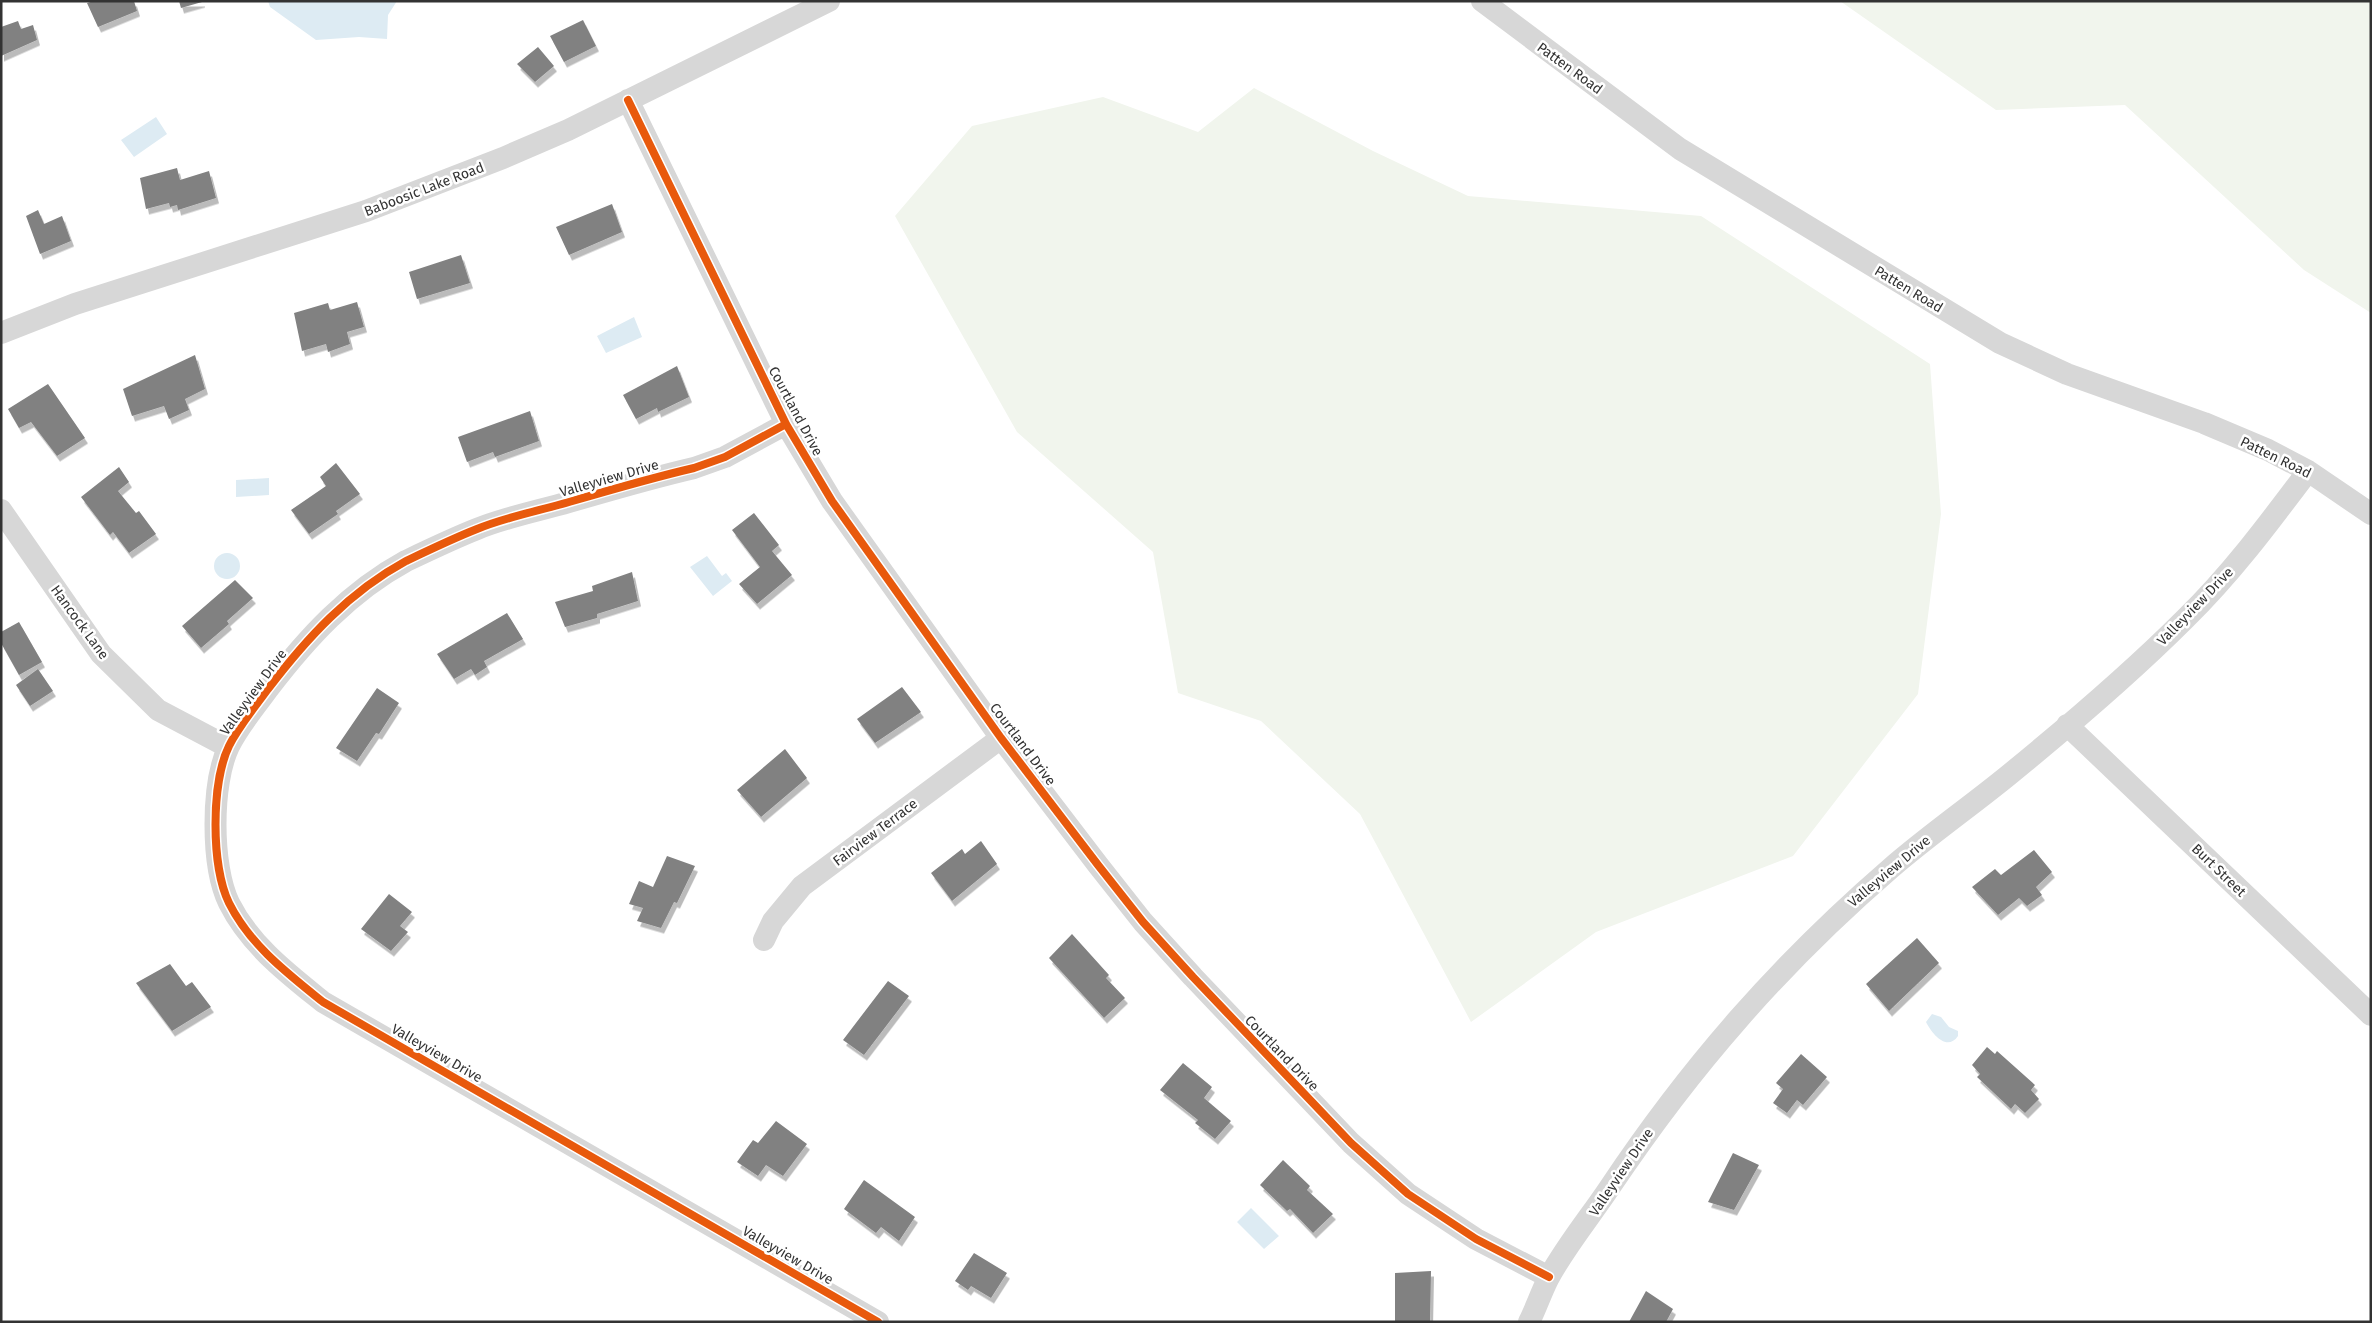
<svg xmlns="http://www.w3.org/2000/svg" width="2372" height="1323" font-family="'Fira Sans',sans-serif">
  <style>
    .green { fill: #f1f5ed }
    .water { fill: #ddebf3 }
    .building { fill: #818181; filter: url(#shadow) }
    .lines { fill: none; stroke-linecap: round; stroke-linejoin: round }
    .minor { stroke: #d7d7d7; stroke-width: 22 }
    .cycleway-casing { stroke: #fff; stroke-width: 11 }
    .cycleway { stroke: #e8590c; stroke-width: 8 }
    .labels { text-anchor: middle; stroke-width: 5; stroke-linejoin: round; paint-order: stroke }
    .street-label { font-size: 14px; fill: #333; stroke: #fff }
  </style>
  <defs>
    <filter id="shadow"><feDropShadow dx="3" dy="5.5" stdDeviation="0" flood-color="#0004"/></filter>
  </defs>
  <rect width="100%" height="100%" fill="#fff"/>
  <path class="green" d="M1840,1H2371V313L2304,270L2125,105L1996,110Z
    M1254,88L1373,151L1468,196L1701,216L1930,364L1941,514L1918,694L1793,856L1596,932L1471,1022L1360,814L1261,721L1178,693L1153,552L1017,432L895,216L972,126L1103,97L1198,132Z"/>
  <path class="water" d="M268,1H397L388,15L387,39L359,37L316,40L270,7Z
    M156,117L167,134L134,157L121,140Z
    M634,317L642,337L606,353L597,336Z
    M269,478V495L236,497V480Z
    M214 566a13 13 0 1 1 26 0a13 13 0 1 1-26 0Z
    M707,556L722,576L726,573L732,581L713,596L690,567Z
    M1932,1014L1941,1017L1949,1027L1958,1031V1036C1947,1052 1932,1034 1926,1022Z
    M1251,1208L1279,1236L1264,1249L1237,1222Z"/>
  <path class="building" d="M94,1H134L137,11L98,27L87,3Z
    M179,1H202V2L181,8Z
    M583,20L596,46L564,62L550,36Z
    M18,21L21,29L33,25L37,40L1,56V27Z
    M538,47L554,66L535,82L517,64Z
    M177,168L180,180L209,171L216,198L178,210L177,205L170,207L169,203L146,209L140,178Z
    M612,204L622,232L569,255L556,227Z
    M38,210L44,224L62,216L71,241L40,254L26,216Z
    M461,255L470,283L417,299L409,272Z
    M357,302L364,327L347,332L350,344L328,352L326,344L302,351L294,313L328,303L330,310Z
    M195,355L205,389L185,399L189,410L169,419L164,406L132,416L123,389Z
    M677,366L689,397L658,412L657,408L636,419L623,395Z
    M48,384L85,438L57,456L31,422L19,428L8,409Z
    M530,411L539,441L495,457L493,452L467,462L458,437Z
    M336,463L360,494L336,511L338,514L309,534L291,510L326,486L320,477Z
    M119,467L129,482L118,491L136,513L139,511L156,534L129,553L113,532L110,535L81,497Z
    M754,513L779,545L772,551L792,575L757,604L739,584L760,567L732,530Z
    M632,572L638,601L597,614V618L565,627L555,602L593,591L592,586Z
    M235,580L253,598L227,621L229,624L201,648L182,626Z
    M507,613L523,639L484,661L487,667L475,675L471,669L454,679L437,654Z
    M19,622L42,662L19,675L1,643V632Z
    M38,669L53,691L30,706L16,685Z
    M902,687L921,712L875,743L857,719Z
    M377,688L399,703L379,734L376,733L357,761L336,748Z
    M785,749L807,778L761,817L737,790Z
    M981,841L997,864L952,901L931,873L962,849L965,854Z
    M2034,850L2052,872L2036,887L2042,895L2027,906L2019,898L1998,915L1972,887L1995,869L2001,875Z
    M667,856L695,866L677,903L674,902L661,928L637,921L643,908L629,904L639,881L653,887Z
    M389,894L412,912L400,926L408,932L391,951L361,929Z
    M1072,934L1109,975L1106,978L1125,998L1104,1018L1049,958Z
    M1917,938L1939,963L1889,1011L1866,984Z
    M170,964L186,986L192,982L211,1007L172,1031L136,983Z
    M888,981L909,996L864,1055L843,1040Z
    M1987,1047L1995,1054L1997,1051L2035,1085L2031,1090L2039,1099L2025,1113L2015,1104L2011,1109L1977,1077L1980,1074L1972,1065Z
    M1801,1054L1827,1077L1803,1105L1797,1100L1787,1113L1773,1103L1783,1089L1776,1083Z
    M1183,1063L1212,1087L1204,1098L1231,1121L1215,1139L1195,1123L1198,1120L1160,1090Z
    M776,1121L807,1144L783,1176L766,1165L758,1176L737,1162L753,1140L758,1143Z
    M1733,1153L1759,1165L1734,1210L1708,1202Z
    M1283,1160L1310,1186L1307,1190L1333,1214L1313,1233L1290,1209L1287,1211L1260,1185Z
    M864,1180L915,1217L899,1241L881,1227L876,1233L844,1209Z
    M974,1253L1007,1273L991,1298L971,1286L968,1290L955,1281Z
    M1431,1271L1430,1322H1395V1273Z
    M1646,1291L1673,1309L1666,1322H1629Z"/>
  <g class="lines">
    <path class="minor" d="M1482,1L1680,149L2000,343L2067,374L2204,423L2268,450L2308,471L2371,514
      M628,100L786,424L832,501L1001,738L1098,865L1143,922L1193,977L1351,1143L1408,1194L1476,1239L1549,1277
      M1,333L75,304L366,211L503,158L568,130L829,1
      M786,424L725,457L694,468C651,478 610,490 569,502C538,511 506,517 477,529C454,538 429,550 406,561C349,592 307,638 268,689C255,707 239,726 229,746C211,783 211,866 229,903C250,945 287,973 323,1002L878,1322
      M1,510L101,654L158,710L228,747
      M2067,725L2371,1015
      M764,940L773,921L802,886L1001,738
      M1529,1322C1536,1308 1541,1293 1548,1279C1565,1247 1590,1217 1610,1187C1691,1066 1780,964 1891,868C1929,835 1971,806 2010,774C2070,725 2130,674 2185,619C2231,574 2269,523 2308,471"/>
    <g class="cycleway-casing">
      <path id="cycleway" d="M628,100L786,424L832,501L1001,738L1098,865L1143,922L1193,977L1351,1143L1408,1194L1476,1239L1549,1277
        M786,424L725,457L694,468C651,478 610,490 569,502C538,511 506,517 477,529C454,538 429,550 406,561C349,592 307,638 268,689C255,707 239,726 229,746C211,783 211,866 229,903C250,945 287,973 323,1002L878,1322"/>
    </g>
    <use href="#cycleway" class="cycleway"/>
  </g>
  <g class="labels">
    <g class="street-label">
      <text transform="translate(1570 68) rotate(36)" y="5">Patten Road</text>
      <text transform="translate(424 189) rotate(-21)" y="5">Baboosic Lake Road</text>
      <text transform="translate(1909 289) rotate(31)" y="5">Patten Road</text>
      <text transform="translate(796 411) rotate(62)" y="5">Courtland Drive</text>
      <text transform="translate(2276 457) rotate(26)" y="5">Patten Road</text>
      <text transform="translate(609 478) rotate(-16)" y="5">Valleyview Drive</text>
      <text transform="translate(2195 606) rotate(-46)" y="5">Valleyview Drive</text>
      <text transform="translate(80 622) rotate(54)" y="5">Hancock Lane</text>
      <text transform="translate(253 692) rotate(-54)" y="5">Valleyview Drive</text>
      <text transform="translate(1023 744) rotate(53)" y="5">Courtland Drive</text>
      <text transform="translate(875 832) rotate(-37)" y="5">Fairview Terrace</text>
      <text transform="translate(2219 870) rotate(44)" y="5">Burt Street</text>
      <text transform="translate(1889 871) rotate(-40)" y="5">Valleyview Drive</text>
      <text transform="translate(437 1053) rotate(30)" y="5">Valleyview Drive</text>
      <text transform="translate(1282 1053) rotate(46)" y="5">Courtland Drive</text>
      <text transform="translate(1621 1172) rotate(-56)" y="5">Valleyview Drive</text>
      <text transform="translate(788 1255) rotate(30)" y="5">Valleyview Drive</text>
    </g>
  </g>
  <rect width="2372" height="1323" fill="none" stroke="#333333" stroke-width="5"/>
</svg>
